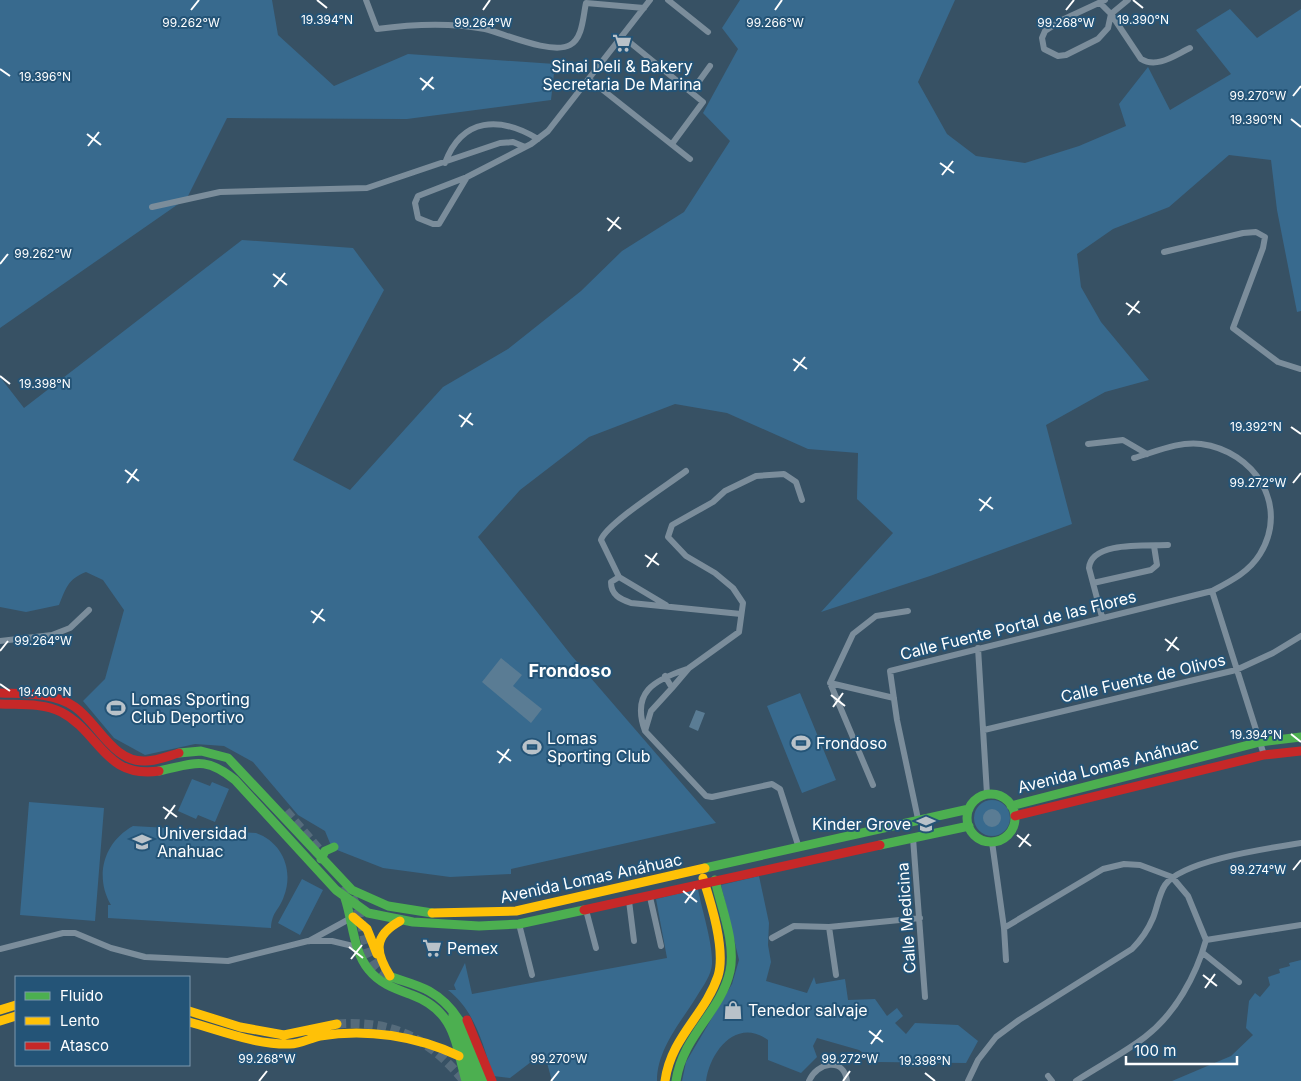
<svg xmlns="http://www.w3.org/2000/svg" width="1301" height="1081" font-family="Inter,sans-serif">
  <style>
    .green { fill: #386a8e }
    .water { fill: #5a7c94 }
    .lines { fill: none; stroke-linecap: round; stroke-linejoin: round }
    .secondary-tunnel { stroke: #556b7b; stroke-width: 9; stroke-dasharray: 9 4.5; stroke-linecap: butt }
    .street { stroke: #7b8d9b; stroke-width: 6 }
    .fast { stroke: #4caf50; stroke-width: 9 }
    .slow { stroke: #ffc107; stroke-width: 9 }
    .jam { stroke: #c62828; stroke-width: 9 }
    .ticks { fill: none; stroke: #fff; stroke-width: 2 }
    .labels { text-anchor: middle; stroke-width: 4; stroke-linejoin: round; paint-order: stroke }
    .poi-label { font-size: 16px; fill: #fff; stroke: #245477; text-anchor: start }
    .street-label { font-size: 16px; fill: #fff; stroke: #245477 }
    .neighbourhood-label { font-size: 18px; font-weight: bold; fill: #fff; stroke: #245477 }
    .ticks-label { font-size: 12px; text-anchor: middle; fill: #fff; stroke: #245477; stroke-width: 4; stroke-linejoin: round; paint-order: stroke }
  </style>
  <rect width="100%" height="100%" fill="#375164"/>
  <path class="green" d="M0,0H272L278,35L334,86L408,54L555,64L551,100L407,119L227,118L187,198L0,328Z
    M740,0H955L918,82L947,134L976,156L1025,163L1079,146L1126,126L1119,104L1148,67L1170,110L1231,74L1196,30L1230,9L1257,38L1301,9V311L1297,312L1277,210L1271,160L1229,155L1169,207L1113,229L1077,254L1081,287L1101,322L1149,380L1105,392L1046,425L1072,524L930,576L821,612L893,533L857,499L858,453L808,449L727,413L675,404L589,437L520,490L478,537L571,655L716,823L511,869V874L450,877L383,868L332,848L325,831L298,815L253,762L224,746L195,744L145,755L114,738L83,701L105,679L124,610L103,580L86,572C68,579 66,588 59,605L26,612L0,607V377L24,408L242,240L353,248L384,290L293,460L350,490L443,387L508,349L581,291L622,251L684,212L730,141L703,113L738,49L722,28Z
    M800,693L836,780L802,793L767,706Z
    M192,779L210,786L212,782L229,789L215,822L198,815L196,819L178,811Z
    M974 818a18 18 0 1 1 36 0a18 18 0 1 1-36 0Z
    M29,802L104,808L95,921L20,915Z
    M133,826L256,833C282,842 294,870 284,896C279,911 272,911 271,928L108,918V905H111C94,876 104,842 133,826Z
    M759,876L769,923L768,945L771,962L766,981L807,993L814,977L816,984L845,979L848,1000L875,999L887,1016L897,1008L903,1016L895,1023L906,1034L915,1023L958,1025L978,1041L966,1063L877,1062L859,1050L817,1038L813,1046L817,1057L801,1073L768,1060V1040C737,1017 710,1051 706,1081H682L686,1062L732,984L739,960L721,885Z
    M302,879L323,890L300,935L278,923Z
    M698,889C702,911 713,943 712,964C711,976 703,986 697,996C681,1022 657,1049 657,1081H552L544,1052L510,1078L493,1076C483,1044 475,1011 448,990H456L454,985L465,963L472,994L667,958L656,899Z
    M1301,960V1081H1172L1231,1056L1253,1035L1246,1028L1249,1001L1255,993L1260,997L1270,985L1268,977L1280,973L1279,969L1290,966L1289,963Z"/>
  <path class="water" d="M501,658L522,675L513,686L542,709L531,723L482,682Z
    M696,710L705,713L698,731L689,727Z
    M983 818a9 9 0 1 1 18 0a9 9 0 1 1-18 0Z"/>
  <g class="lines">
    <path class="secondary-tunnel" d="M286,811L325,856
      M345,885C351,894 356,903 359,914C366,938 364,962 389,976
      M337,1024C392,1020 429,1038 464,1081"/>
    <path class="street" d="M366,0L377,29C413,24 448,22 485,29C505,34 552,55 570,45C583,38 583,16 586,3L644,8
      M668,0L708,32
      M1105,0L1062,20L1045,31L1042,38L1044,49L1058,56L1066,55L1098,39L1108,28L1111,14L1128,0
      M1100,3L1111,14L1141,59C1157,69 1175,55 1190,48
      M622,36L703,102L672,144
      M589,79L690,159
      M692,91L710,66
      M445,163C462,117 500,116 538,139
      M467,177L439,224H433L418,218L415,203L418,196L467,177L531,144L548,131L650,0
      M152,207L220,192L367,188L500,143L513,142L525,147
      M1164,252L1243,233L1256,232L1265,237L1263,248L1233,328L1278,362L1300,369
      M1088,444L1123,440L1147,454
      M619,577L611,582C611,595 620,599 631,603L741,614
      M1093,583L1151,570L1157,565L1154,546
      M1212,591L1264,755
      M666,605L619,577L601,540C606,524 669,484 686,471
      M1102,617L1089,568C1091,541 1147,546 1168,545
      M0,641L52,635L70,628L89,610
      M978,648L987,794
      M687,669C654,680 631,692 645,731L706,796L712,797L772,784L780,789L799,848
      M830,683L894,698
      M672,688L689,668L739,632L743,603L733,588L715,573L686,556L668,537L672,525L713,502L725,491L756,476L784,474L796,482L802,500
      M984,730L1236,670L1273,653L1301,636
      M645,731L651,711L672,688L665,676
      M873,785L830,683L853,634L876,616L908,611
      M918,819L897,720L890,671L1212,591C1231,581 1249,572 1260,554C1290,505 1254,451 1201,444C1179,441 1155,452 1134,458
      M913,838L925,997
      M992,842L1004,928L1006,960
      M650,897L661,946
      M629,901L634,941
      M586,910L596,948
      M519,924L532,975
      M829,927L836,975
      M1004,928L1103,869L1124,864L1140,865L1172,877L1188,896L1206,940
      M772,938L794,926L829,927L920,918
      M1206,940L1301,925
      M309,941L353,917
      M0,949L63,933H75L111,948L145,957L228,961L308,941H332L357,947
      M1203,953L1239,982
      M1048,1076L1052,1081
      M809,1081C817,1062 844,1057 847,1081
      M968,1081L978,1060L996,1037L1019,1020L1132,949C1141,940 1148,930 1153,918C1157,908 1159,894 1165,885C1182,860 1270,848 1301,843
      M1076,1081C1099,1066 1124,1053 1145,1037C1175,1014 1196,976 1206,940"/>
    <path class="fast" d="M179,753L201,751L228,758L352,890L388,906L432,913
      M159,771C194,764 204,755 235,780L336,890L368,913L413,922L479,926L519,924L584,910
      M967 818a24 24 0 1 1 48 0a24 24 0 1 1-48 0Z
      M1011,806L1260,742L1301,737
      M880,845L969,826
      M321,859L325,851L334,847
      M705,868L969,809
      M345,898C353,922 353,951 369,970C380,984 396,989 412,995C455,1011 455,1042 466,1081
      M389,976C402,981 416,984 429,991C463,1010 472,1046 483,1081
      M453,1015L475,1081
      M676,1081C683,1035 721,1012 730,971C736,943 721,907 715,880"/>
    <path class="slow" d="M432,913L516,911L705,868
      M353,917L367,929L377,954
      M390,976C375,952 373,936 400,921
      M0,1010L16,1005
      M189,1011L240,1027L284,1035L337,1024
      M0,1021L16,1016
      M189,1022C222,1031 256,1045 290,1044C301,1044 310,1038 320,1036C366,1028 417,1036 459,1056
      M665,1081C671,1037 705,1015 718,976C726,950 711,903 703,878"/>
    <path class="jam" d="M0,693C25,694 53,692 75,707C98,723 113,763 146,761C157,761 168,756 179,753
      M0,704C20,705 43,703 61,712C100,732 104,779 159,771
      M1015,816L1264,755L1301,751
      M584,910L880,845
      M467,1020L492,1081"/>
  </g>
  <path class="ticks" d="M317,0L327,8M1133,0L1143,8M191,10L199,0M483,10L490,0M775,10L782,0M1066,10L1074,0M0,69L10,76M420,78L434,89M422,90L433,77M1293,96L1301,86M1291,119L1301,127M87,134L101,145M88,146L99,132M940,163L954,173M942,175L953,161M607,218L621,229M608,231L619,217M0,264L8,254M273,274L287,285M274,287L285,273M1126,303L1140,313M1128,315L1139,301M793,359L807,369M794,371L805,357M0,376L10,384M459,415L473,425M461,427L471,413M1291,427L1301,434M125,470L139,481M127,483L137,469M1293,483L1301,473M979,499L993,509M980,511L991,497M645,555L659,565M647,567L657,553M311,611L325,621M313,623L323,609M1165,639L1179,650M0,651L8,641M1167,651L1177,637M0,684L10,691M831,695L845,706M833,707L843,693M1291,734L1301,742M497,751L511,761M499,763L509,749M163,807L177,817M165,819L175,805M1017,835L1031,846M1019,847L1029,834M1293,870L1301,860M683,891L697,902M685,903L695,889M349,947L363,958M351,959L362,945M1203,975L1217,986M1205,988L1215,974M869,1031L883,1042M871,1044L881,1030M925,1073L935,1081M259,1081L267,1071M551,1081L559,1071M843,1081L850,1071"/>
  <defs>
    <g id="supermarket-bare" transform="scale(1.5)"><path d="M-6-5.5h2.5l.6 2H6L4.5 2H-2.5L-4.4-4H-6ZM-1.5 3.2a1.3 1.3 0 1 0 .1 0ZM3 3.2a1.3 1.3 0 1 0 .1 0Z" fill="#b9c2c9" stroke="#245477" stroke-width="2.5" paint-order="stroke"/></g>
    <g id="stadium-bare" transform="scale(1.5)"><path d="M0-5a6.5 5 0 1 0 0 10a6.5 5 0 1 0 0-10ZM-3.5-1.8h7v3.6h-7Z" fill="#b9c2c9" stroke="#245477" stroke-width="2.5" paint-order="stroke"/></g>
    <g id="school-bare" transform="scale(1.5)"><path d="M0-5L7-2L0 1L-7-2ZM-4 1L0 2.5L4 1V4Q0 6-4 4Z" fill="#b9c2c9" stroke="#245477" stroke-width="2.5" paint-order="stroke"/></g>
    <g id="university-bare" transform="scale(1.5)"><path d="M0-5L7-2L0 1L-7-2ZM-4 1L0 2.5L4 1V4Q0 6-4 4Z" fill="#b9c2c9" stroke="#245477" stroke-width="2.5" paint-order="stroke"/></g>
    <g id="shop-bare" transform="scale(1.5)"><path d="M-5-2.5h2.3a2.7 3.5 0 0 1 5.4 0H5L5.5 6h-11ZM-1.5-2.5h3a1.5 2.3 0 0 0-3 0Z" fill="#b9c2c9" stroke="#245477" stroke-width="2.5" paint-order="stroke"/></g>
  </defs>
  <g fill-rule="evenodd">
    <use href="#supermarket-bare" x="622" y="43"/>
    <use href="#stadium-bare" x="116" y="708"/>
    <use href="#stadium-bare" x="801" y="743"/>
    <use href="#stadium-bare" x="532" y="747"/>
    <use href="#school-bare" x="926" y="824"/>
    <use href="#university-bare" x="142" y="842"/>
    <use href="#supermarket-bare" x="432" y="948"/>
    <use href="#shop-bare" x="733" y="1010"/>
  </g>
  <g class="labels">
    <g class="poi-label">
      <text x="622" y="72" text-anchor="middle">Sinai Deli &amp; Bakery<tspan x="622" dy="18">Secretaria De Marina</tspan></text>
      <text x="131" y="705">Lomas Sporting<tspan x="131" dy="18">Club Deportivo</tspan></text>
      <text x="547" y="744">Lomas<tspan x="547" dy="18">Sporting Club</tspan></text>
      <text x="816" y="749">Frondoso</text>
      <text x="911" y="830" text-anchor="end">Kinder Grove</text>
      <text x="157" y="839">Universidad<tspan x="157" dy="18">Anahuac</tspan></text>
      <text x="447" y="954">Pemex</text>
      <text x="748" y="1016">Tenedor salvaje</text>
    </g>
    <g class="street-label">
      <text transform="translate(1018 625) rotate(-14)" y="6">Calle Fuente Portal de las Flores</text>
      <text transform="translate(1143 678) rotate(-13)" y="6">Calle Fuente de Olivos</text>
      <text transform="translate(1108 765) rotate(-14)" y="6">Avenida Lomas Anáhuac</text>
      <text transform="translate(591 878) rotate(-12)" y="6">Avenida Lomas Anáhuac</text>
      <text transform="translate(906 918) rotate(-94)" y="6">Calle Medicina</text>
    </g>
    <g class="neighbourhood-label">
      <text x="570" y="677">Frondoso</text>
    </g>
  </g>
  <g class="ticks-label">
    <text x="1143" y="24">19.390°N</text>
    <text x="327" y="24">19.394°N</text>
    <text x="191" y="27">99.262°W</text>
    <text x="483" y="27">99.264°W</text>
    <text x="775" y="27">99.266°W</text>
    <text x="1066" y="27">99.268°W</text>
    <text x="45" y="81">19.396°N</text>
    <text x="1258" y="100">99.270°W</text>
    <text x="1256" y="124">19.390°N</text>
    <text x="43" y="258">99.262°W</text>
    <text x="45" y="388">19.398°N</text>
    <text x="1256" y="431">19.392°N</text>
    <text x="1258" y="487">99.272°W</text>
    <text x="43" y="645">99.264°W</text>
    <text x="45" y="696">19.400°N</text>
    <text x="1256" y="739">19.394°N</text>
    <text x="1258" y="874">99.274°W</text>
    <text x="267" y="1063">99.268°W</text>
    <text x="559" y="1063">99.270°W</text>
    <text x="850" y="1063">99.272°W</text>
    <text x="925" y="1065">19.398°N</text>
  </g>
  <rect x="15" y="976" width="175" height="90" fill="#245477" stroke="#7c98ad"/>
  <rect x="25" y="992" width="25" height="8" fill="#4caf50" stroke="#7c98ad"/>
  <text x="60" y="1001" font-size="15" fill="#ffffff">Fluido</text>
  <rect x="25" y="1017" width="25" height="8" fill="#ffc107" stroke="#7c98ad"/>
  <text x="60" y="1026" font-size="15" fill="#ffffff">Lento</text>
  <rect x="25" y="1042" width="25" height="8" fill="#c62828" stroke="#7c98ad"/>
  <text x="60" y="1051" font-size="15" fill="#ffffff">Atasco</text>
  <path d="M1126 1056v8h111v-8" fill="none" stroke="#ffffff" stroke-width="2.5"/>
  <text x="1134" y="1056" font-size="15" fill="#ffffff" stroke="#245477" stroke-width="4" paint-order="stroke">100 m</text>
</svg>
